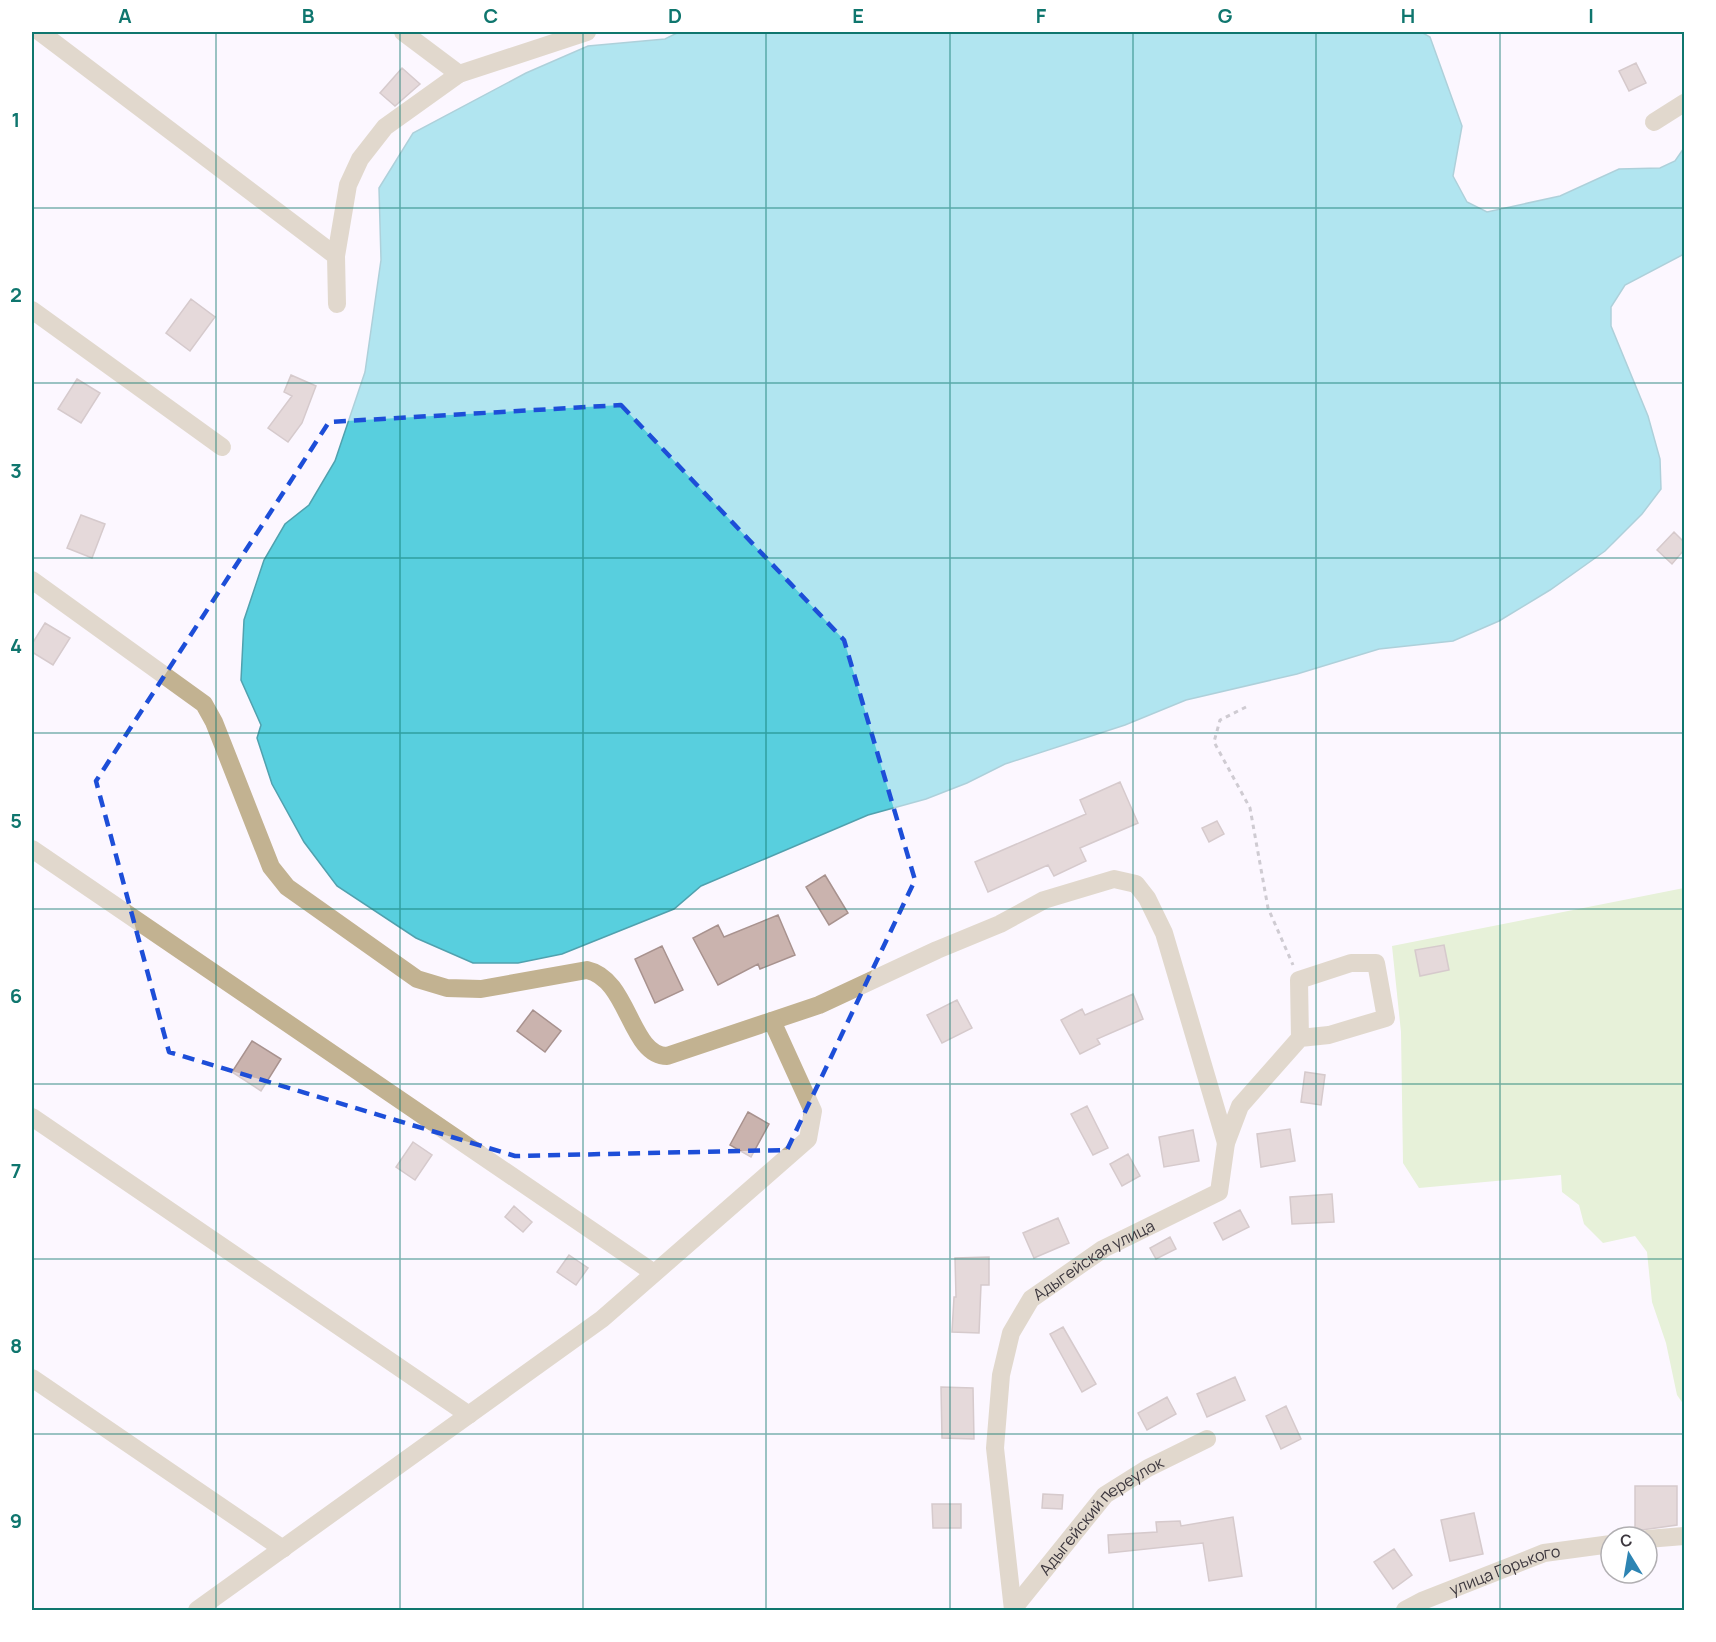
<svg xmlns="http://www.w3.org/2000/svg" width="1716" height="1642" font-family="Manrope,sans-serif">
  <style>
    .green { fill: #cee8aa }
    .water { fill: #58cfde; stroke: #50a1ae; stroke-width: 1.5 }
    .building { fill: #cab3ae; stroke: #a8928e; stroke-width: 1.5 }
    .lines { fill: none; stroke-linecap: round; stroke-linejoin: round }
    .path { stroke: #99949b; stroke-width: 3; stroke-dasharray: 4.5 4.5; stroke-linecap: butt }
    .minor { stroke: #c2b291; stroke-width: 18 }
    .marked { fill: none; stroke: #1d4ed8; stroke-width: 4.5; stroke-dasharray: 12 8; stroke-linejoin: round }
    .grid { fill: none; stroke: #0f766e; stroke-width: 1.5; stroke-opacity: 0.55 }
    .labels { text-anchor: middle; stroke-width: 6; stroke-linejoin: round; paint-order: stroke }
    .street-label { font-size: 16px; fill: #3c373e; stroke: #fff }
    .neatline { fill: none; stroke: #0f766e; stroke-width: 2 }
    .grid-label { font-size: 20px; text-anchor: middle; font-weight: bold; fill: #0f766e }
  </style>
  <rect width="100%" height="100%" fill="#fcf7ff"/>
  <path class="green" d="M1684,888V1405L1677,1395L1666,1343L1652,1302L1647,1252L1635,1236L1603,1243L1584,1224L1579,1205L1562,1192L1561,1175L1419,1188L1403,1163L1401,1032L1392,946Z"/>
  <path class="water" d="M679,32H1421L1430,37L1462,126L1453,176L1467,202L1487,212L1560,196L1619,169L1660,168L1675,161L1684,148V254L1625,285L1611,307V326L1648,416L1660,459L1661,489L1642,514L1605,551L1550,590L1499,621L1453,641L1379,649L1297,674L1186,700L1125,725L1005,764L967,783L926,799L868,815L701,886L674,909L562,954L518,963H473L416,938L337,886L304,842L272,784L257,738L261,725L241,680L244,620L264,560L285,524L309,505L335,461L365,372L381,260L379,188L413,133L526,73L588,46L665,39Z"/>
  <path class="building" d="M1636,63L1646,83L1629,91L1619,71Z
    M402,68L420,84L395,106L380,93Z
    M191,299L215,317L190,351L166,333Z
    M291,375L316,386L302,423L288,442L268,428L292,396L284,392Z
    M77,379L100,393L81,423L58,409Z
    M81,515L105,524L92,558L67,548Z
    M1674,532L1684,542V550L1672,564L1657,550Z
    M45,623L70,638L53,665L32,652V644Z
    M1120,782L1138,823L1080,848L1086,861L1054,876L1048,865L988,892L975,862L1086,814L1080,800Z
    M1217,821L1224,834L1209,842L1202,828Z
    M825,875L848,913L829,925L806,887Z
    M778,915L795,955L760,969L758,964L718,985L693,938L718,925L724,937Z
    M1444,945L1449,970L1420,976L1415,950Z
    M662,946L683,990L655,1003L635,959Z
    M1133,994L1143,1019L1097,1039L1100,1044L1080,1054L1061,1020L1082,1009L1085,1015Z
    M957,1000L972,1028L942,1043L927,1015Z
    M533,1010L561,1031L545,1052L517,1031Z
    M252,1041L281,1059L261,1091L232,1072Z
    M1305,1072L1325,1075L1321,1105L1301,1102Z
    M1087,1106L1108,1148L1093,1155L1071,1114Z
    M748,1112L769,1124L751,1157L730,1145Z
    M1290,1129L1295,1161L1261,1167L1257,1134Z
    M1193,1130L1199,1161L1164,1167L1159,1137Z
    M413,1142L432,1155L415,1180L396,1167Z
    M1128,1154L1140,1176L1122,1186L1110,1164Z
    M1332,1194L1334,1222L1292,1224L1290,1197Z
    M514,1206L532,1222L523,1232L505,1217Z
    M1240,1210L1249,1227L1223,1240L1214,1223Z
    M1058,1218L1069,1243L1034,1258L1023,1233Z
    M1170,1237L1176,1249L1156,1259L1150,1248Z
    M569,1255L588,1268L576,1285L557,1272Z
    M989,1257V1285H981L979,1333L952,1332L954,1297H956L955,1258Z
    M1063,1327L1096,1384L1082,1392L1050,1334Z
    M1235,1377L1245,1400L1207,1417L1197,1394Z
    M941,1387L973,1388L974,1439L942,1438Z
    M1167,1397L1176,1414L1147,1430L1138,1413Z
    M1286,1406L1301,1439L1281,1449L1266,1416Z
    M1635,1486H1677V1525L1635,1531Z
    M1043,1494L1063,1495L1062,1509L1042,1508Z
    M932,1504H961V1528H933Z
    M1474,1513L1483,1554L1450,1561L1441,1520Z
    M1233,1517L1242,1576L1209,1581L1203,1543L1109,1553L1108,1535L1157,1532L1156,1522L1180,1521L1181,1526Z
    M1394,1549L1412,1575L1393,1589L1374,1562Z"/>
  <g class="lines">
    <path class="path" d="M1246,707L1220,720L1214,742L1250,808L1268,908L1293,965"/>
    <g class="minor">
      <path d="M40,32L336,256L337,304"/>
      <path d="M403,32L459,74"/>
      <path d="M1654,122L1684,103"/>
      <path d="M336,256L348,185L360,159L385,127L459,74L587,32"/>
      <path d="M32,310L222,447"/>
      <path d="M32,580L204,704L214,722L271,867L287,887L417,979L447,988L481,989L587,970C629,979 630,1056 667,1056L819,1005L937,950L1000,924L1044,900L1114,879L1136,884L1147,898L1164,933L1226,1143"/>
      <path d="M32,849L654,1273"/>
      <path d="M32,1117L469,1415"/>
      <path d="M32,1378L283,1549"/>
      <path d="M1647,1539L1684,1536"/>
      <path id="s1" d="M1013,1609L1105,1495L1148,1468L1207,1439"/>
      <path d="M197,1610L602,1319L808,1139L813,1111L772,1021"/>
      <path id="s2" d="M1013,1610L995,1448L1001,1375L1011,1333L1031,1299L1103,1249L1219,1192L1226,1143L1240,1106L1300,1038L1329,1035L1386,1018L1376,963H1351L1299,980L1300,1038"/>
      <path id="s3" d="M1405,1610L1422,1601L1544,1553L1611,1544"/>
    </g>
  </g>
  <path d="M0 0H1716V1642H0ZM621,405L844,640L915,880L787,1150L515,1156L169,1052L96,781L329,422Z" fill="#fcf7ff" fill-opacity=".55" fill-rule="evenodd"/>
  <path class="marked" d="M621,405L844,640L915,880L787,1150L515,1156L169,1052L96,781L329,422Z"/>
  <path class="grid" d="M216,32V1610M400,32V1610M583,32V1610M766,32V1610M950,32V1610M1133,32V1610M1316,32V1610M1500,32V1610M32,208H1684M32,383H1684M32,558H1684M32,733H1684M32,909H1684M32,1084H1684M32,1259H1684M32,1434H1684"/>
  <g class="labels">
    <g class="street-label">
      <text dy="6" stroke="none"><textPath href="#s2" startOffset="393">Адыгейская улица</textPath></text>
      <text dy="6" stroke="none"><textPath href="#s1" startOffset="130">Адыгейский переулок</textPath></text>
      <text dy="6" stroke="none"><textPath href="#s3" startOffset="108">улица Горького</textPath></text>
    </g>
  </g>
  <rect width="1716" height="1642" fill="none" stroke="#ffffff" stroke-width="66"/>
  <g transform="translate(1629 1555) rotate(349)"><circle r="28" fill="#ffffff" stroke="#b1afb2" stroke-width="1.5"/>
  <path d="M0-4.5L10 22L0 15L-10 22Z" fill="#2d84b3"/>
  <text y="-9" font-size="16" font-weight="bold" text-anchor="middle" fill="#3c373e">С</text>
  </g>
  <rect x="33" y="33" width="1650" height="1576" class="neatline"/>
  <g class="grid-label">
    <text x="125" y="23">A</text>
    <text x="308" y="23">B</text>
    <text x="491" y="23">C</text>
    <text x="675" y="23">D</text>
    <text x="858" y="23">E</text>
    <text x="1041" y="23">F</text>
    <text x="1225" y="23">G</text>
    <text x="1408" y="23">H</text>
    <text x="1591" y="23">I</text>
    <text x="16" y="127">1</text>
    <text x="16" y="302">2</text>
    <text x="16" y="478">3</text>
    <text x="16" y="653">4</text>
    <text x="16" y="828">5</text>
    <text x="16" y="1003">6</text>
    <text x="16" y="1178">7</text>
    <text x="16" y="1353">8</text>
    <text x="16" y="1528">9</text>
  </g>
</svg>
